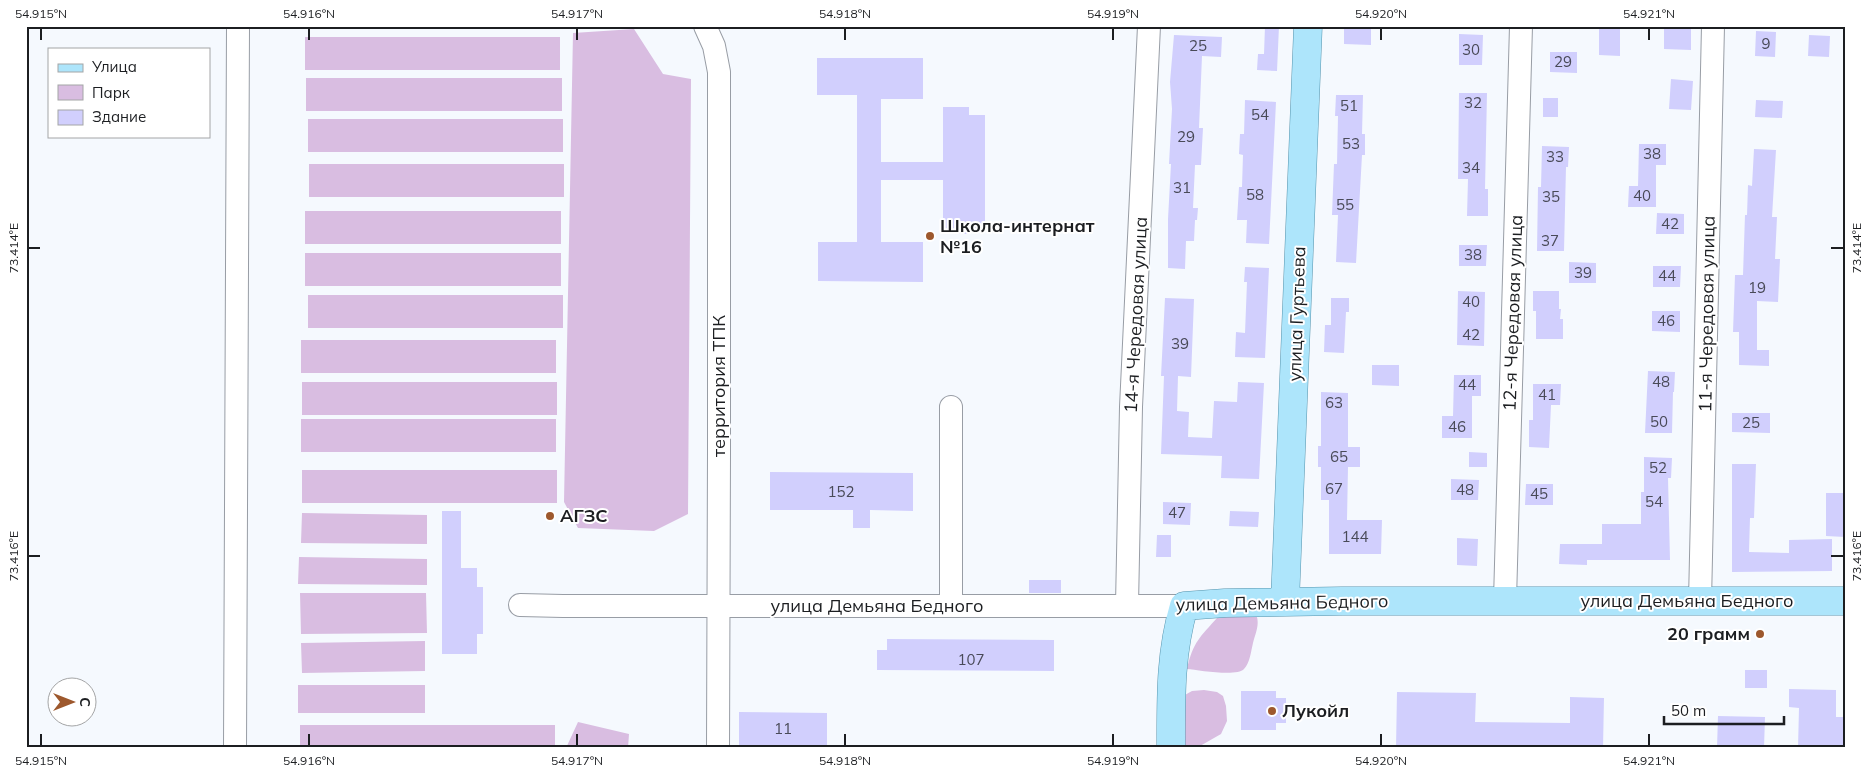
<svg xmlns="http://www.w3.org/2000/svg" width="1871" height="774" font-family="Mulish,sans-serif">
  <style>
    .green { fill: #d9bde1 }
    .building { fill: #d1cffd }
    .lines { fill: none; stroke-linecap: round; stroke-linejoin: round }
    .minor-casing { stroke: #989da5; stroke-width: 24 }
    .major-casing { stroke: #5694ad; stroke-width: 29 }
    .minor { stroke: #fff; stroke-width: 22 }
    .major { stroke: #ade5fb; stroke-width: 28 }
    .ticks { fill: none; stroke: #1c1e21; stroke-width: 2 }
    .poi-dot { fill: #9d582d; stroke: #fff; stroke-width: 2 }
    .labels { text-anchor: middle; stroke-width: 4; stroke-linejoin: round; paint-order: stroke }
    .number-label { font-size: 15px; fill: #494a58 }
    .poi-label { font-size: 18px; font-weight: bold; fill: #1c1e21; stroke: #fff; text-anchor: start }
    .street-label { font-size: 18px; fill: #1c1e21; stroke: #fff }
    .neatline { fill: none; stroke: #1c1e21; stroke-width: 2 }
    .ticks-label { font-size: 12px; text-anchor: middle; fill: #1c1e21 }
  </style>
  <rect width="100%" height="100%" fill="#f5f9fe"/>
  <path class="green" d="M634,29L663,74L691,79L688,514L654,531L578,528L564,502L573,33Z
    M305,37H560V70H305Z
    M306,78H562V111H306Z
    M308,119H563V152H308Z
    M309,164H564V197H309Z
    M305,211H561V244H305Z
    M305,253H561V286H305Z
    M308,295H563V328H308Z
    M301,340H556V373H301Z
    M302,382H557V415H302Z
    M301,419H556V452H301Z
    M302,470H557V503H302Z
    M302,513L427,515V544L301,543Z
    M299,557L427,559V585L298,584Z
    M300,593H426L427,633L301,634Z
    M1256,614C1260,624 1256,632 1253,643C1251,651 1250,663 1244,669C1237,677 1198,670 1187,669C1193,642 1200,637 1218,617Z
    M425,641V671L302,673L301,643Z
    M298,685H425V713H298Z
    M1204,690L1217,692L1223,696L1226,706L1227,721L1221,734L1200,746H1183V696L1192,691Z
    M578,722L629,734L628,748H566Z
    M300,725H555V748H300Z"/>
  <path class="building" d="M1265,26H1279L1277,71L1257,70L1258,54H1264Z
    M1344,26H1371V45L1344,44Z
    M1599,28H1620V56L1599,55Z
    M1664,29H1691V50L1664,49Z
    M1756,31L1776,32L1775,57L1755,56Z
    M1459,34L1483,35L1482,65H1459Z
    M1174,35L1222,37L1221,57L1202,56L1199,128H1203L1201,165H1195L1193,208H1198L1197,220H1195L1194,241H1186L1185,269L1168,268V219L1171,164H1169L1172,109L1170,82Z
    M1809,35L1830,36L1829,57L1808,56Z
    M1550,52H1577V73L1550,72Z
    M817,58H923V99H881V162H943V107H969V115H985V229H969V234H943V180H881V242H923V282L818,281V242H857V95H817Z
    M1671,79L1693,81L1691,110L1669,109Z
    M1459,93H1487L1485,189H1488V216H1467L1468,179H1458Z
    M1336,95H1363L1362,134H1365V155H1362L1356,263L1336,262L1338,215H1332L1334,164H1337L1338,116H1335Z
    M1543,98H1558V117H1543Z
    M1245,100L1276,102L1269,244L1246,243L1247,220H1237L1239,187H1242L1243,155L1239,154L1240,134H1244Z
    M1756,100L1783,101L1782,118L1755,117Z
    M1639,144H1666V165H1656V207H1628L1629,186H1638Z
    M1542,146L1569,147L1568,167H1566L1564,251H1537L1538,187H1541Z
    M1754,149L1776,150L1772,217H1777L1775,259H1780L1778,302L1757,301V350H1769V366L1739,365V332H1733L1735,275H1743L1745,215H1747L1748,185L1752,186Z
    M1657,213L1684,214V234H1656Z
    M1459,245H1487L1486,266H1459Z
    M1569,262L1596,263V283H1569Z
    M1653,266H1681L1680,287H1653Z
    M1245,267L1269,268L1265,358L1235,357L1236,332L1245,333L1247,282H1244Z
    M1458,291L1485,292L1484,346L1457,345Z
    M1533,291H1559V309H1561L1560,319H1563V339H1536V311H1533Z
    M1165,298L1194,299L1191,377L1178,376L1177,411L1189,412L1188,437L1212,438L1214,401L1237,402L1238,382L1264,383L1259,479L1221,478L1222,456L1161,454L1164,376H1161Z
    M1331,298H1349V312H1346L1344,353L1324,352L1325,325H1331Z
    M1652,311H1680V332L1652,331Z
    M1372,365H1399V386L1372,385Z
    M1648,371L1675,372L1674,392H1673L1672,433H1645Z
    M1454,375H1481V396H1472V438H1442V416H1453Z
    M1533,384H1561L1560,405H1551L1549,448L1529,447V420H1533Z
    M1321,392L1348,393V447H1360V467H1348L1347,520H1382L1381,554H1329V500H1321V467H1318V446H1321Z
    M1732,413H1770V433L1732,432Z
    M1469,452L1487,453V467H1469Z
    M1644,457L1672,458L1671,478H1668L1670,560H1587V565L1559,564L1560,544H1602V524H1641V492H1644Z
    M1732,464H1756L1754,518H1750L1749,552L1789,553V540L1832,539V571L1732,572Z
    M770,472L913,473V511L870,510V528H853V510H770Z
    M1451,479L1479,480L1478,500H1451Z
    M1526,484H1553V505H1525Z
    M1826,493H1845V537L1826,536Z
    M1163,502L1191,503L1190,525L1163,524Z
    M442,511H461V568H477V587H483V634H477V654H442Z
    M1230,511L1259,512L1258,527L1229,526Z
    M1157,535H1171V557H1156Z
    M1457,538L1478,539L1477,566L1457,565Z
    M1029,580H1061V593H1029Z
    M887,639L1054,640V671L877,670V650H887Z
    M1745,670H1767V688H1745Z
    M1789,689L1836,690V717H1845V748H1798L1799,708L1789,707Z
    M1241,691H1276V698H1286V723H1276V730H1241Z
    M1397,692L1476,693L1475,722L1570,723V697L1604,698L1603,748H1396Z
    M739,712L827,713V746L739,745Z
    M1718,716L1765,717L1764,748H1717Z"/>
  <g class="lines">
    <g class="minor-casing">
      <path id="minor" d="M705,26L714,46L719,72V452L718,748
        M1505,600L1521,26
        M1700,601L1713,26
        M520,605L563,606H1184
        M1127,605L1131,407L1149,26
        M951,606V407
        M235,748L238,26"/>
    </g>
    <g class="major-casing">
      <path id="major" d="M1285,602L1308,26
        M1171,748C1171,698 1170,654 1184,606L1225,603L1342,601H1845"/>
    </g>
    <use href="#minor" class="minor"/>
    <use href="#major" class="major"/>
  </g>
  <path class="ticks" d="M41,28V40M309,28V40M577,28V40M845,28V40M1113,28V40M1381,28V40M1649,28V40M28,248H40M1831,248H1844M28,556H40M1831,556H1844M41,734V746M309,734V746M577,734V746M845,734V746M1113,734V746M1381,734V746M1649,734V746"/>
  <g class="poi-dot">
    <circle cx="930" cy="236" r="5"/>
    <circle cx="550" cy="516" r="5"/>
    <circle cx="1760" cy="634" r="5"/>
    <circle cx="1272" cy="711" r="5"/>
  </g>
  <g class="labels">
    <g class="number-label">
      <text x="1766" y="49">9</text>
      <text x="1198" y="51">25</text>
      <text x="1471" y="55">30</text>
      <text x="1563" y="67">29</text>
      <text x="1473" y="108">32</text>
      <text x="1349" y="111">51</text>
      <text x="1260" y="120">54</text>
      <text x="1186" y="142">29</text>
      <text x="1351" y="149">53</text>
      <text x="1652" y="159">38</text>
      <text x="1555" y="162">33</text>
      <text x="1471" y="173">34</text>
      <text x="1182" y="193">31</text>
      <text x="1255" y="200">58</text>
      <text x="1642" y="201">40</text>
      <text x="1551" y="202">35</text>
      <text x="1345" y="210">55</text>
      <text x="1670" y="229">42</text>
      <text x="1550" y="246">37</text>
      <text x="1473" y="260">38</text>
      <text x="1583" y="278">39</text>
      <text x="1667" y="281">44</text>
      <text x="1757" y="293">19</text>
      <text x="1471" y="307">40</text>
      <text x="1666" y="326">46</text>
      <text x="1471" y="340">42</text>
      <text x="1180" y="349">39</text>
      <text x="1661" y="387">48</text>
      <text x="1467" y="390">44</text>
      <text x="1547" y="400">41</text>
      <text x="1334" y="408">63</text>
      <text x="1659" y="427">50</text>
      <text x="1751" y="428">25</text>
      <text x="1457" y="432">46</text>
      <text x="1339" y="462">65</text>
      <text x="1658" y="473">52</text>
      <text x="1334" y="494">67</text>
      <text x="1465" y="495">48</text>
      <text x="841" y="497">152</text>
      <text x="1539" y="499">45</text>
      <text x="1654" y="507">54</text>
      <text x="1177" y="518">47</text>
      <text x="1355" y="542">144</text>
      <text x="971" y="665">107</text>
      <text x="783" y="734">11</text>
    </g>
    <g class="poi-label">
      <text x="940" y="232">Школа-интернат<tspan x="940" dy="21">№16</tspan></text>
      <text x="560" y="522">АГЗС</text>
      <text x="1750" y="640" text-anchor="end">20 грамм</text>
      <text x="1282" y="717">Лукойл</text>
    </g>
    <g class="street-label">
      <text transform="translate(1513 313) rotate(-88)" y="6">12-я Чередовая улица</text>
      <text transform="translate(1297 314) rotate(-88)" y="6">улица Гуртьева</text>
      <text transform="translate(1707 314) rotate(-89)" y="6">11-я Чередовая улица</text>
      <text transform="translate(1136 315) rotate(-87)" y="6">14-я Чередовая улица</text>
      <text transform="translate(719 386) rotate(-90)" y="6">территория ТПК</text>
      <text x="1687" y="607">улица Демьяна Бедного</text>
      <text transform="translate(1282 603) rotate(-1)" y="6">улица Демьяна Бедного</text>
      <text x="877" y="612">улица Демьяна Бедного</text>
    </g>
  </g>
  <rect width="1871" height="774" fill="none" stroke="#ffffff" stroke-width="55"/>
  <rect x="48" y="48" width="162" height="90" fill="#ffffff" stroke="#a4a5a6"/>
  <rect x="58" y="64" width="25" height="8" fill="#ade5fb" stroke="#a4a5a6"/>
  <text x="92" y="72" font-size="15" fill="#1c1e21">Улица</text>
  <rect x="58" y="85" width="25" height="15" fill="#d9bde1" stroke="#a4a5a6"/>
  <text x="92" y="98" font-size="15" fill="#1c1e21">Парк</text>
  <rect x="58" y="110" width="25" height="15" fill="#d1cffd" stroke="#a4a5a6"/>
  <text x="92" y="122" font-size="15" fill="#1c1e21">Здание</text>
  <g transform="translate(72 702) rotate(90)"><circle r="24" fill="#ffffff" stroke="#a4a5a6"/>
  <path d="M0-4L9 19L0 12L-9 19Z" fill="#9d582d"/>
  <text y="-8" font-size="14" font-weight="bold" text-anchor="middle" fill="#1c1e21">С</text>
  </g>
  <path d="M1664 716v8h120v-8" fill="none" stroke="#1c1e21" stroke-width="2.5"/>
  <text x="1671" y="716" font-size="15" fill="#1c1e21" stroke="#ffffff" stroke-width="4" paint-order="stroke">50 m</text>
  <rect x="28" y="28" width="1816" height="718" class="neatline"/>
  <g class="ticks-label">
    <text x="41" y="18">54.915°N</text>
    <text x="309" y="18">54.916°N</text>
    <text x="577" y="18">54.917°N</text>
    <text x="845" y="18">54.918°N</text>
    <text x="1113" y="18">54.919°N</text>
    <text x="1381" y="18">54.920°N</text>
    <text x="1649" y="18">54.921°N</text>
    <text transform="translate(1857 248) rotate(-90)" y="4">73.414°E</text>
    <text transform="translate(14 248) rotate(-90)" y="4">73.414°E</text>
    <text transform="translate(1857 556) rotate(-90)" y="4">73.416°E</text>
    <text transform="translate(14 556) rotate(-90)" y="4">73.416°E</text>
    <text x="41" y="765">54.915°N</text>
    <text x="309" y="765">54.916°N</text>
    <text x="577" y="765">54.917°N</text>
    <text x="845" y="765">54.918°N</text>
    <text x="1113" y="765">54.919°N</text>
    <text x="1381" y="765">54.920°N</text>
    <text x="1649" y="765">54.921°N</text>
  </g>
</svg>
